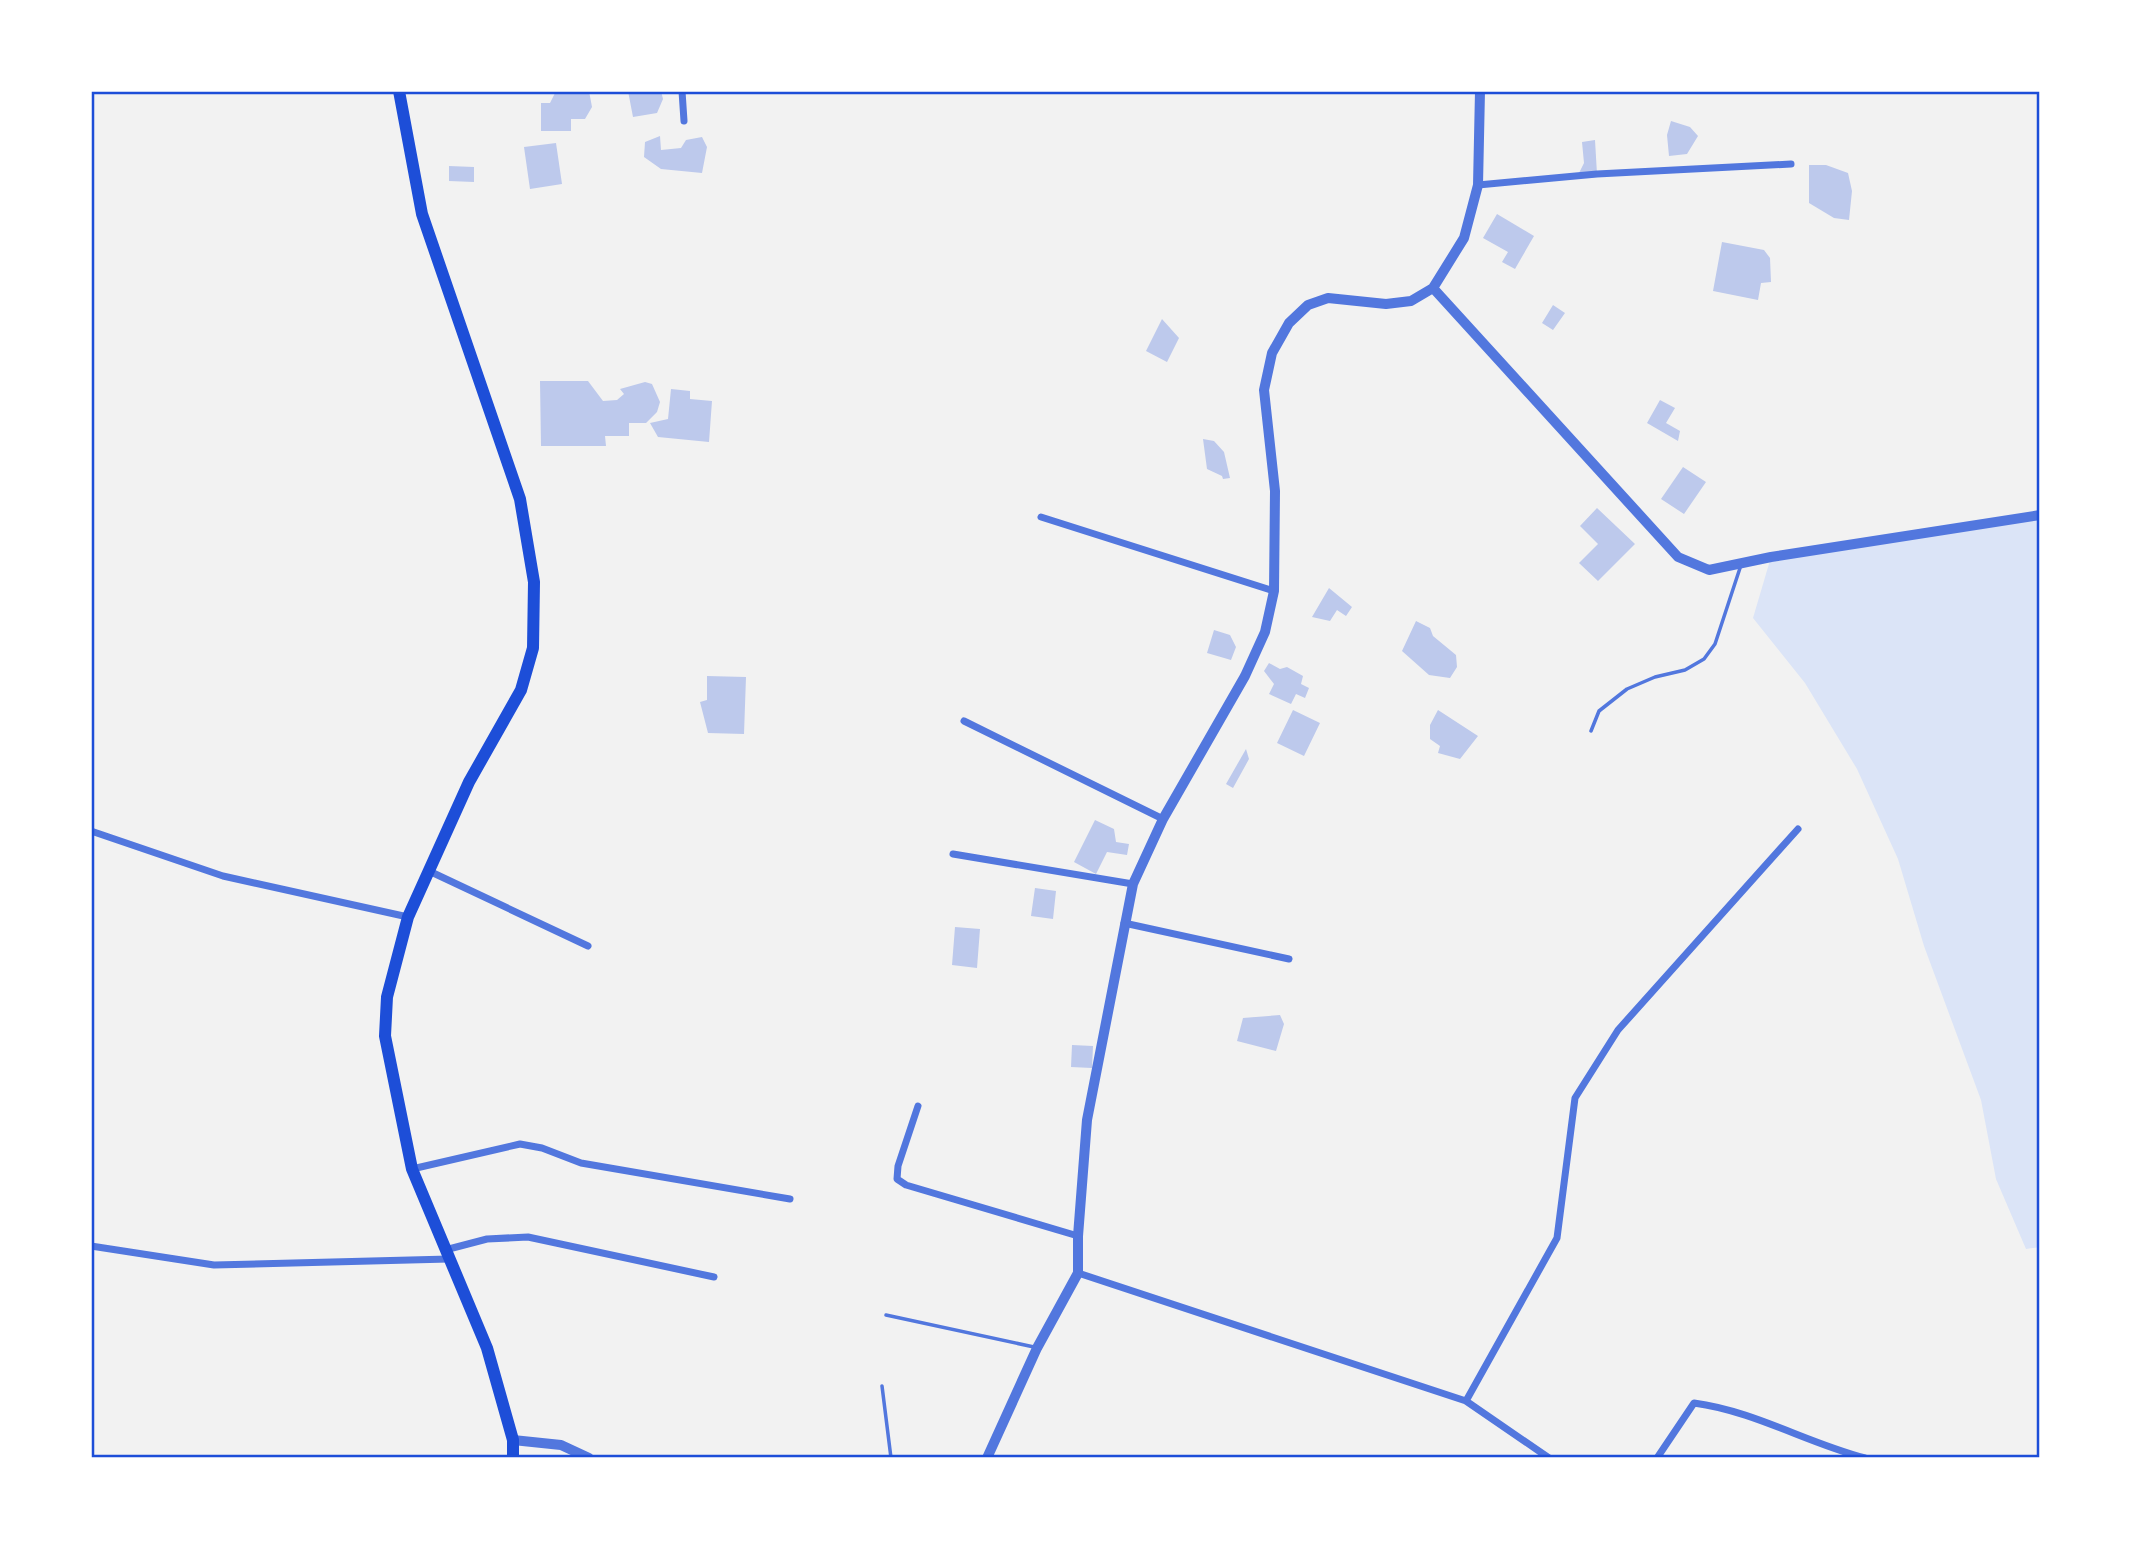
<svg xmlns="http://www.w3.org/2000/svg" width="2131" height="1549" font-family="Mulish,sans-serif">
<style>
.green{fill:#dbe4f7}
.building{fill:#bdc9ec}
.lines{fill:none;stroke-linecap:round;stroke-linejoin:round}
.service{stroke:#5277de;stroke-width:3.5}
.minor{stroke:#5277de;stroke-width:7}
.tertiary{stroke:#5277de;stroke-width:10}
.primary{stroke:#1d4ed8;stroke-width:12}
.neatline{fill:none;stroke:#1d4ed8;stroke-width:2.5}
</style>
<rect width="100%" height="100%" fill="#f2f2f2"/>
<path class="green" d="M2040,515V1247L2026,1249L1996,1179L1981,1100L1924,946L1898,859L1857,769L1805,683L1753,618L1771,557Z"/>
<path class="building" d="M556,91H589L592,107L585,119H571V131H541V103H550Z
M628,91H661L663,99L657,113L633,117Z
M1671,121L1690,127L1698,136L1687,154L1669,156L1667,135Z
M660,136L661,150L681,148L686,140L702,137L707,147L702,173L661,169L644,157L645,142Z
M1595,140L1597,174L1578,175L1584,163L1582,142Z
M556,143L562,184L530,189L524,147Z
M1809,165H1826L1848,173L1852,191L1849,220L1834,218L1809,203Z
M449,166L474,167V182L449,181Z
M1497,214L1534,236L1515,269L1502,262L1508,252L1483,238Z
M1722,242L1764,250L1770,258L1771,282L1761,283L1758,300L1713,291Z
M1553,305L1565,313L1553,330L1542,323Z
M1162,319L1179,338L1167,362L1146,351Z
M540,381H588L603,401L617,400L624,394L620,389L645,382L652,384L660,402L657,412L646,423H629V436H605L606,446H541Z
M671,389L690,391V399L712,401L709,442L658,437L650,423L668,419Z
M1660,400L1675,408L1666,423L1680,431L1678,441L1647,423Z
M1203,439L1214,441L1224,452L1230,478L1223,479L1222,476L1207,469Z
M1683,467L1706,482L1684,514L1661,499Z
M1597,508L1635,544L1598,581L1579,563L1598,544L1580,526Z
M1329,588L1352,607L1346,616L1337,610L1330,621L1312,617Z
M1416,621L1430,628L1433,636L1456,655L1457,667L1450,678L1429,675L1402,651Z
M1214,630L1230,635L1236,647L1231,660L1207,653Z
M1269,663L1280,669L1287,667L1303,676L1301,684L1309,688L1305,698L1296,694L1291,704L1269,694L1274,684L1264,671Z
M707,676L746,677L744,734L708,733L700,702L707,700Z
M1293,710L1320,723L1304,756L1277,743Z
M1438,710L1478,736L1460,759L1438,753L1440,746L1430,739V725Z
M1246,749L1249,759L1233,788L1226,784Z
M1095,820L1114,829L1116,842L1129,844L1127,855L1107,852L1096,874L1074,862Z
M1035,888L1056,891L1053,919L1031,916Z
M955,927L980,929L977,968L952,965Z
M1280,1015L1284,1024L1276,1051L1237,1041L1243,1018Z
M1072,1045L1093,1046L1092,1068L1071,1067Z"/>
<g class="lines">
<path class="service" d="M1591,731L1599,711L1627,689L1655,677L1685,670L1704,659L1715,644L1741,565
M886,1315L1034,1347
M882,1386L891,1458"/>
<path class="minor" d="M682,91L684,121
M1478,185L1597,174L1791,164
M1041,517L1274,591
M964,721L1163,819
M91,831L223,876L408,917
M953,854L1133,884
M429,871L588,946
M1124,923L1289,959
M918,1106L898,1166L897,1179L906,1185L1078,1236
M412,1169L520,1144L542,1148L581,1163L790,1199
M91,1246L214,1265L449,1259
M445,1250L487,1239L528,1237L714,1277
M1078,1273L1466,1401L1549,1458
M1466,1401L1557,1238L1575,1098L1618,1030L1798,829
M1657,1458L1694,1403C1754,1411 1807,1443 1865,1458"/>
<path class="tertiary" d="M1433,288L1678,557L1709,570L1771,557L2040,515
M513,1440L561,1445L589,1458
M987,1458L1037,1348L1078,1273V1236L1087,1120L1133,884L1163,819L1245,676L1265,632L1274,591L1275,491L1264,390L1272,353L1289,323L1308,305L1328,298L1386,304L1411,301L1433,288L1464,238L1478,185L1480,91"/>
<path class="primary" d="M399,91L422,214L520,499L534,582L533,648L521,690L469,782L408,917L387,997L385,1036L412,1169L487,1348L513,1440V1458"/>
</g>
<rect width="2131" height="1549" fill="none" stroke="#ffffff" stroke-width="186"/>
<rect x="93" y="93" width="1945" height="1363" class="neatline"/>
</svg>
